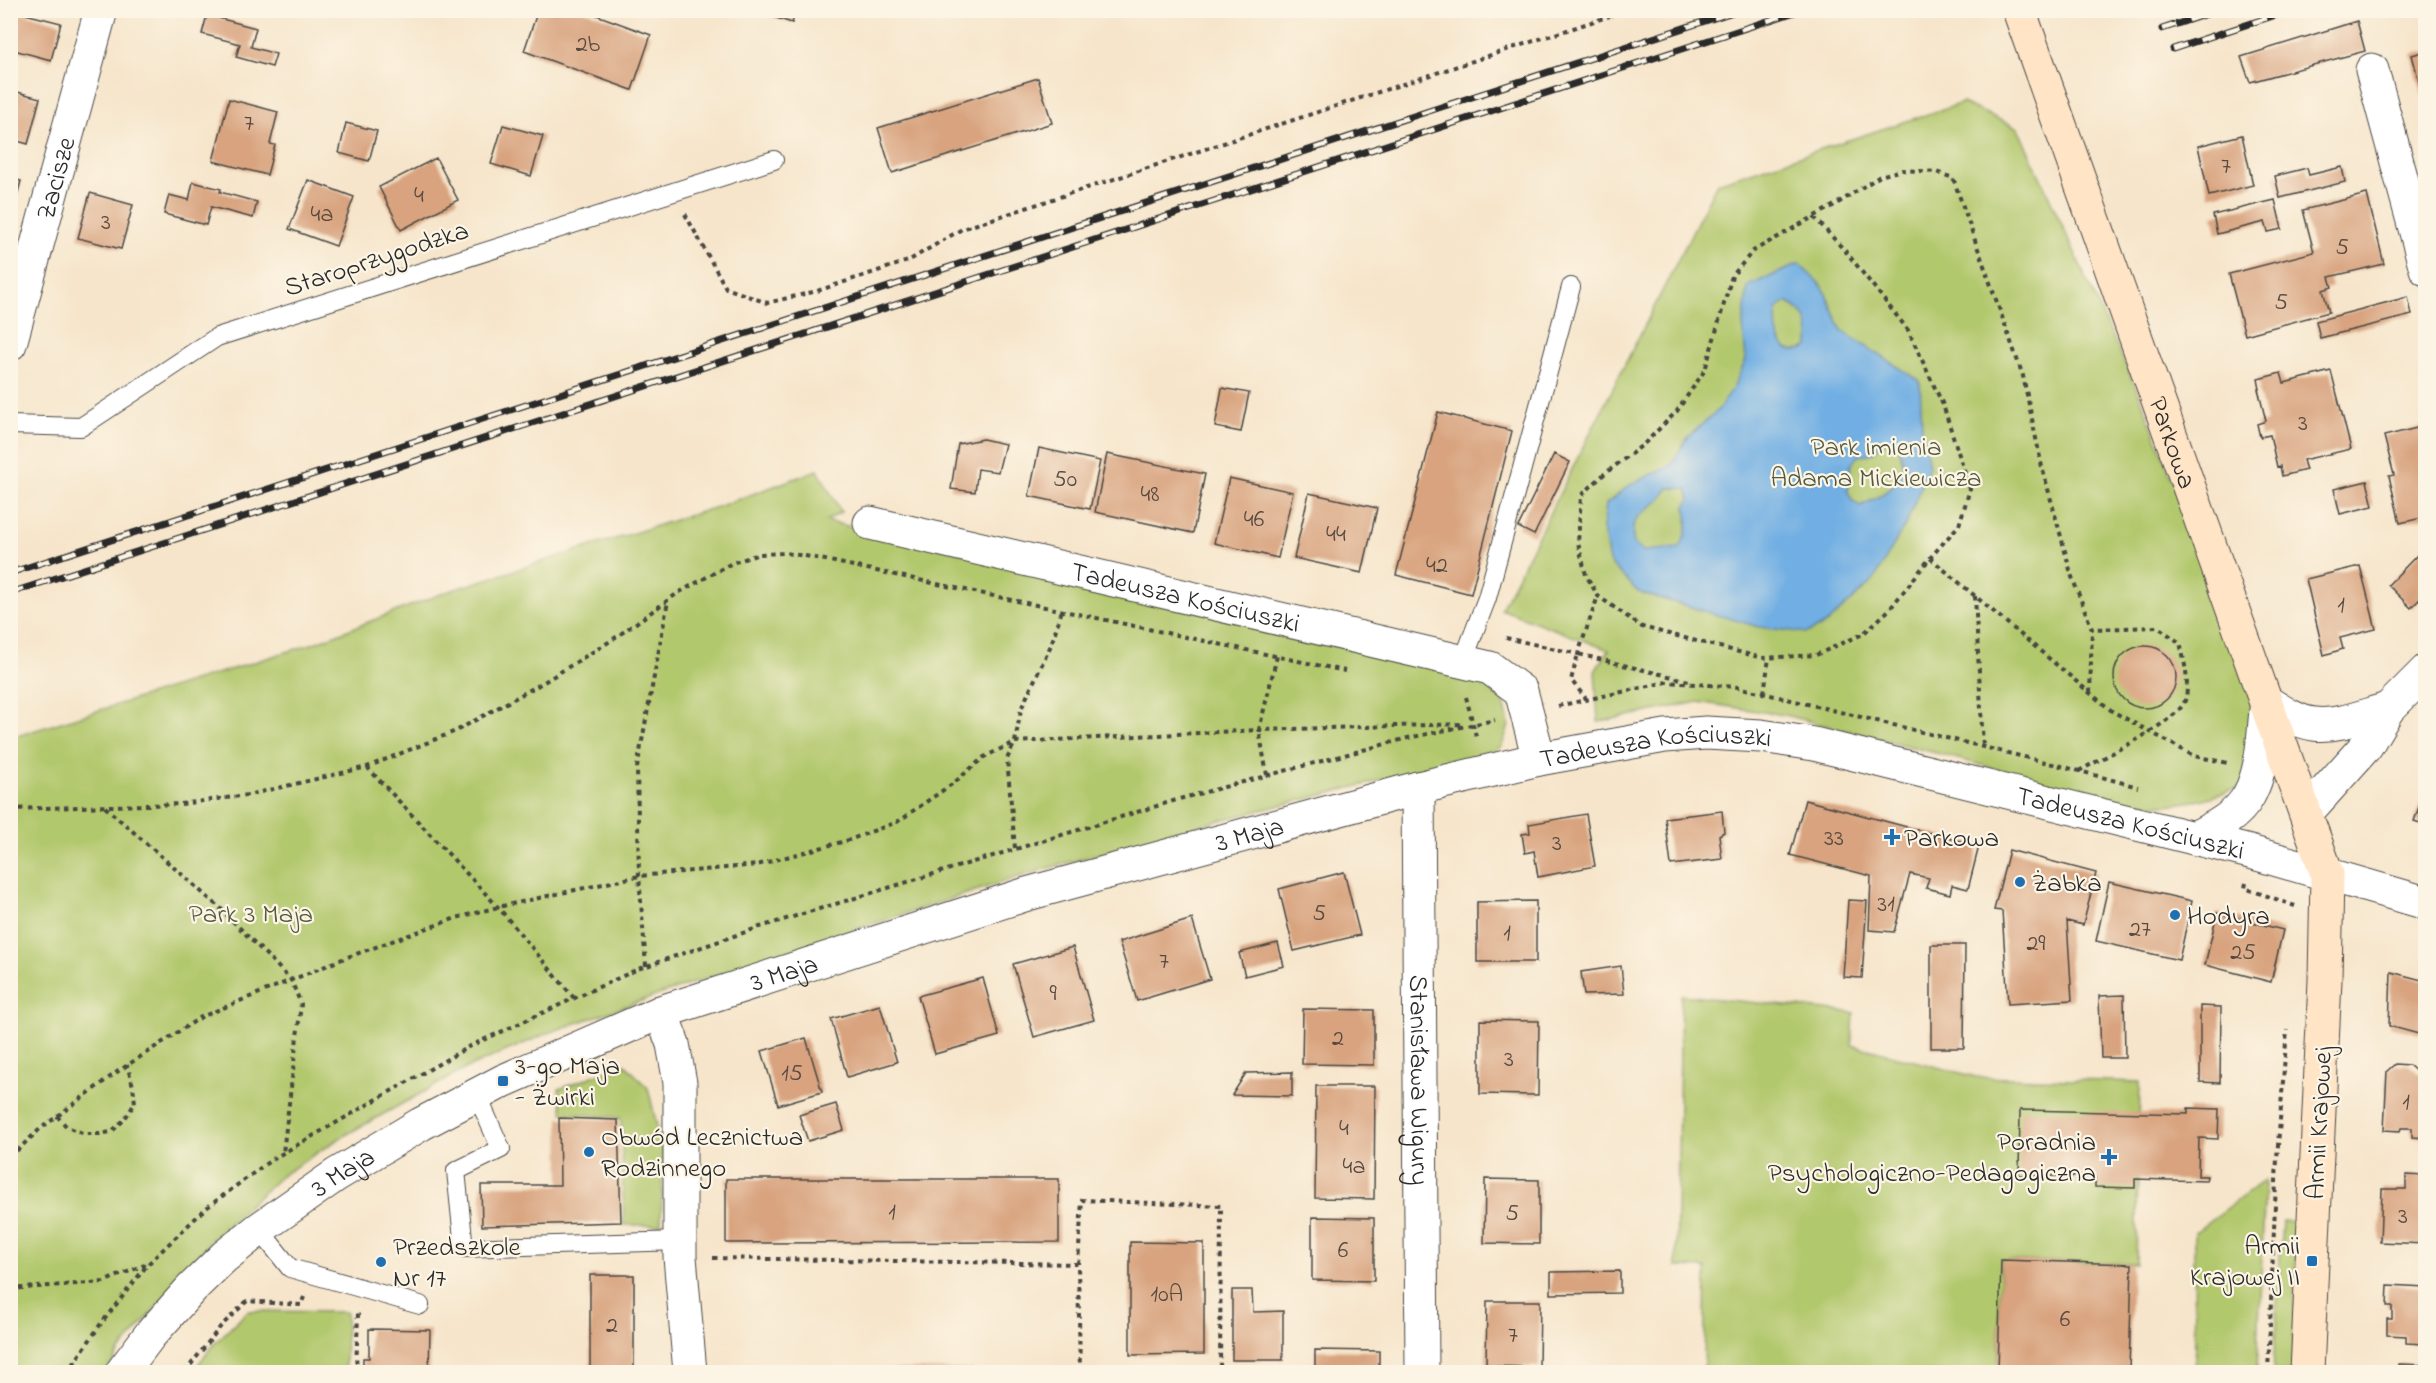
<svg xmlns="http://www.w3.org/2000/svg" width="2436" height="1383" font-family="'Indie Flower',sans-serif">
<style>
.green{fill:#b2c86d;stroke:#6e7a4c;stroke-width:1.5}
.water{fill:#70aee3;stroke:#4e6c87;stroke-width:1.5;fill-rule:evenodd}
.building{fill:#d8a37e}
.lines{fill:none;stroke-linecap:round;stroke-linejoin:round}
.lane-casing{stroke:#494743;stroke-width:20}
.street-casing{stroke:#494743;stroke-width:35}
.secondary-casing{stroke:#494743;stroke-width:35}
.path{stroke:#494743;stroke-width:4;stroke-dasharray:4.5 4.5;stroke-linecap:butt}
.lane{stroke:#fff;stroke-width:18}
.street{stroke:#fff;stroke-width:33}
.secondary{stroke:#ffe4c6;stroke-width:33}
.rail-casing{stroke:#2b2b2b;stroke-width:7}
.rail{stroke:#fcf5e5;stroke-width:4.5;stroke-dasharray:14;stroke-linecap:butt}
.poi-dot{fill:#1f6fb2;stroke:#fcf5e5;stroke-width:2}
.labels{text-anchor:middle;stroke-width:4.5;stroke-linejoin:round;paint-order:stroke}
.number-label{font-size:24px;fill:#564940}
.street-label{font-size:27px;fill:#2b2b2b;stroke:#fcf5e5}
.park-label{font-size:27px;fill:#545a3f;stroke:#fcf5e5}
.poi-label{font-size:27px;fill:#2b2b2b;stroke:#fcf5e5;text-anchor:start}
</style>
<rect width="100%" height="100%" fill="#fcf5e5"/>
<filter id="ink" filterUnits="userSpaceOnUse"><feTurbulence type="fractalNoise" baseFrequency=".0167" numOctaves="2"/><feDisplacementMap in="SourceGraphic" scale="12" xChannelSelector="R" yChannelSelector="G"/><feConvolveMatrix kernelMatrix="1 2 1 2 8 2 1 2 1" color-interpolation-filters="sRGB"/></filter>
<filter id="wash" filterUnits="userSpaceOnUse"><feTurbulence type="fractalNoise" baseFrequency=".008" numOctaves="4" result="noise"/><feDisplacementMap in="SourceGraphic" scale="24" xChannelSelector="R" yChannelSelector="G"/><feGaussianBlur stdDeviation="1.35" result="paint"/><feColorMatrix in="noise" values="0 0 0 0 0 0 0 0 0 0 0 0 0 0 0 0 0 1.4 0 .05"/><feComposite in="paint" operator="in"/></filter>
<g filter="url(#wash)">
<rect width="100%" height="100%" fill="#f6e5cb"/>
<path class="green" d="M1962,103L2018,128L2144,406L2271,736L2243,787L2201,800L2167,805L2117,801L1936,753L1784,715L1698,702L1598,722L1595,671L1609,650L1501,609L1717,183Z
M818,470L841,512L826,521L1460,669L1486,686L1504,702L1509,725L1502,746L1492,753L1205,824L1028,874L764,959L553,1031L467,1068L340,1138L281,1176L213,1238L119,1352L106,1372H11L10,738L309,645L449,591L723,505Z
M1681,995L1854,1013L1852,1045L1976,1077L2140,1082L2136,1264L2001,1260L1998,1372H1704L1706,1268L1676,1267Z
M625,1064L648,1088L663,1151L661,1225H624L621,1118L563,1113L559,1089Z
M2265,1180L2257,1372H2195L2194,1233Z
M2282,1221L2297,1222L2292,1372H2273Z
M248,1311L346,1312L345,1372H192L215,1343Z"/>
<path class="water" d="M1799,264L1823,287L1842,331L1920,381L1922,429L1929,466L1907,522L1873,581L1826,624L1807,633L1759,627L1638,592L1609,562L1603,528L1606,504L1633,483L1670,466L1688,437L1720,408L1733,388L1746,360L1743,324L1748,286ZM1786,302C1807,311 1810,325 1809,346C1780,363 1774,331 1777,309ZM1894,440C1898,448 1904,458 1902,467C1898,487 1877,499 1860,506L1852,500L1848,491L1851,464L1858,456L1873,453L1882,443ZM1669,488L1687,489L1690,499L1686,507C1689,523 1687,533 1680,548L1643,551L1634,544C1629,519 1638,516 1656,503C1661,499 1665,493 1669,488Z"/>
<g id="blocks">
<path class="building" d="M538,10H583L651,35L632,90L524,51Z
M751,10H796L792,23Z
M17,12L61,23L51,60L10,49V37Z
M207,15L256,28L251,47L276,54L272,67L236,57L240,44L202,34Z
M2357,21L2365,51L2250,82L2241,57Z
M2426,51V105H2425L2412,55Z
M1038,78L1052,123L892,173L878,128Z
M10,90L40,98L28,144L10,139Z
M229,99L278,112L270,144L275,145L267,175L213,161Z
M346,123L377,131L369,161L339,153Z
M503,125L543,136L531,176L491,164Z
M2242,135L2253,185L2209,196L2198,146Z
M436,158L458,200L401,230L379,187Z
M2342,167L2345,182L2280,198L2275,176L2307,168L2309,175Z
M10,178L21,181L11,218H10Z
M308,180L354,197L336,246L289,229Z
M193,182L221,189L220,192L257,202L253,218L211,207L206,225L164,214L169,195L189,200Z
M90,193L133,205L121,249L78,238Z
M2367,194L2384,264L2329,277L2332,287L2323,290L2329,312L2245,335L2229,274L2314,252L2303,210Z
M2275,200L2282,229L2268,232L2265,222L2217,234L2213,215Z
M2408,297L2412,315L2320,338L2316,321Z
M2331,371L2351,449L2303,460L2306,470L2282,476L2280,466L2277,467L2270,435L2260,437L2257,424L2266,421L2258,389H2260L2258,379L2281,373L2284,383Z
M1222,388L1249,393L1241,432L1215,427Z
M1438,412L1512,431L1471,594L1396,575Z
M2425,426L2426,517L2400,523L2389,476L2394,475L2384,436Z
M983,439L1005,444L998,472L978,469L975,492L951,489L958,444Z
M1039,448L1100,461L1090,509L1029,496Z
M1107,454L1205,474L1193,533L1095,512Z
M1554,454L1570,462L1534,535L1518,527Z
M1229,478L1293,492L1278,558L1214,543Z
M2367,481L2373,506L2340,514L2334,489Z
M1309,493L1377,508L1362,573L1294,558Z
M2423,549L2426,551V593L2411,608L2388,585Z
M2360,566L2376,629L2340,638L2343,649L2324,655L2306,579Z
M2114 677a31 31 0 1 1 62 0a31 31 0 1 1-62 0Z
M2426,787V825L2414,821Z
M1805,800L1979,846L1968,889L1952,885L1950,894L1926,888L1929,878L1910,874L1894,932L1869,930L1871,876L1790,855Z
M1722,811L1724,832L1719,835L1722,859L1671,865L1665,818Z
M1586,814L1595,866L1538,877L1534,851L1525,853L1522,834L1530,833L1529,824Z
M2009,850L2096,873L2083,925L2067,921L2072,1000L2008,1004L2002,911L1994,910Z
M1344,872L1360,935L1294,951L1279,889Z
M2109,882L2192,901L2179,960L2096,941Z
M1848,900L1867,901L1862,978L1843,977Z
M1536,901V962H1477V902Z
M2217,913L2283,930L2271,982L2205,965Z
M1192,919L1210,979L1137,1001L1119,942Z
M1278,943L1284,966L1245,976L1239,953Z
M1931,945H1965L1964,1048H1931Z
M1073,947L1094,1020L1034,1037L1013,964Z
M1621,966L1624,994L1584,995L1581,972Z
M2391,972L2426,981V1036L2389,1026Z
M983,978L999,1036L935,1054L918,996Z
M2124,995L2125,1058H2101L2099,996Z
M880,1005L897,1062L847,1077L831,1019Z
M2200,1006L2221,1007L2220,1083L2200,1082Z
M1303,1009L1374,1010V1065L1302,1064Z
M1480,1020L1539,1021L1538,1095L1480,1094Z
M806,1038L822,1092L778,1105L762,1051Z
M2395,1064L2409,1065L2418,1073L2426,1074V1138L2412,1137V1128H2401L2400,1131L2384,1130L2387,1071Z
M1292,1072V1096L1232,1095L1246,1073Z
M1316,1086H1375L1374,1199L1315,1198Z
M836,1104L844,1130L808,1141L799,1115Z
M2188,1108L2219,1109L2218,1139L2199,1138L2198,1176H2207L2206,1181L2135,1179V1188L2095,1187V1177L2019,1175L2020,1110L2188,1114Z
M559,1118L618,1120L621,1222L482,1226L481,1185H560Z
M2406,1175L2426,1176V1244L2380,1242L2382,1189H2406Z
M726,1179H1059V1242L726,1243Z
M1485,1179L1539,1180V1244L1484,1243Z
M1312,1217L1374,1218V1281L1312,1280Z
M1130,1242L1204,1243V1354L1130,1355Z
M2001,1260L2132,1264L2129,1372H1998Z
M1620,1271V1293L1551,1294V1272Z
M590,1275H634V1372H590Z
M2388,1285L2426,1287L2424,1344L2406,1343V1336L2387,1335V1319H2392V1306H2387Z
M1232,1290H1252L1253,1312L1283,1311V1360H1232Z
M1487,1301H1540L1539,1367L1486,1366Z
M369,1329L430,1330L429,1372H363V1358H369Z
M1315,1350L1379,1351V1372H1315Z
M2399,1364L2426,1365V1372H2399Z
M804,1369H973V1372H804Z"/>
</g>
</g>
<g filter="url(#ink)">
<use href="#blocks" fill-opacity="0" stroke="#494743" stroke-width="1.5"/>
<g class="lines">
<g class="lane-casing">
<path id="lane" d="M10,425L81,427L217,337L774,160
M1463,661L1487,598L1571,287
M477,1095L501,1149L456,1171L464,1248L679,1241
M259,1229L290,1268L420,1305"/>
</g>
<g class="street-casing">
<g id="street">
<path d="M2372,70L2426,269"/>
<path id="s1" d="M10,344L101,10"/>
<path id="s2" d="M870,523L1490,668L1521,691L1539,759"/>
<path id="s3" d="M1418,788L1422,1372"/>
<path d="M2306,813L2366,746L2388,709L2426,671"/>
<path d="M2194,838C2214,828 2238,816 2249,795C2264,768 2263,731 2267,702C2281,711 2297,722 2314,724C2338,727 2365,715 2388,709"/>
<path d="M661,1012L673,1044L680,1083V1257L690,1372"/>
<path id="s4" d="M122,1372L150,1335L192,1288L224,1257L259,1229L336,1175L421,1124L503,1081L661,1012L1027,894L1418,788L1539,759L1665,736L1706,733L1761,736L1814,744L2250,852L2426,903"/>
</g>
</g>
<g class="secondary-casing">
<g id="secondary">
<path id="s5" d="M2019,10L2327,874L2325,980L2307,1372"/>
</g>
</g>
<path class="path" d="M685,214L726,288L767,303L817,291L908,261L962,229L1628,10
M1814,217L1847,253L1908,330L1943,405L1970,489L1959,525L1930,558
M1975,596L1983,747
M1506,638L1578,654L1598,596
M1764,693L1769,658
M2090,693L2092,629L2072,577L2042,467L2023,376L1953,178L1936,172L1902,170L1880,176L1838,203L1753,251L1732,276L1705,370L1677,411L1644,444L1603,475L1581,496L1578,543L1586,575L1598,596L1642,627L1762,658L1816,655L1863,634L1889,610L1930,558L2090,693L2112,711L2194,756L2228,763
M1466,697L1477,740
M1587,700L1571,680L1578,654L1693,682
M1558,706L1667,682L1738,687L2065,767L2138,787
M367,767L498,907L574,998
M2079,771C2102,758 2173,724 2184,703C2191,688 2184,659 2180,643L2158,627L2092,629
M1267,775L1259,730L1277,656
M105,807L221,909L291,980L301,1004L283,1153
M10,809L181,804L248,795L367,767L456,731L544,682L612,640L678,593L732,563L759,554L786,553L811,557L1345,671
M1015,848L1007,759L1015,742L1021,709L1051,645L1062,610
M2246,883L2245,888L2295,906
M646,966L639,876L637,768L668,601
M57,1116L67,1127L85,1134H100L111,1132L124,1120L135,1103L133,1086L127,1065
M10,1157L40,1129L117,1072L201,1017L345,958L456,918L498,907L639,876L757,865L849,840L897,822L955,782L984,757L1015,742L1259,730L1464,724
M713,1258L1078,1264L1080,1372
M1078,1264L1082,1200L1221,1206L1220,1372
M10,1289L103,1282L147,1264
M68,1372L100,1325L148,1264L205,1209L271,1160L470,1046L638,969L760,927L1183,798L1408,738L1495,720
M185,1372L221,1326L247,1301L301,1305L304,1297
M356,1372L358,1313
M2268,1372L2277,1158L2287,1030"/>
<use href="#lane" class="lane"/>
<use href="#street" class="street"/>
<use href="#secondary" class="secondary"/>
<g class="rail-casing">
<path id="rail" d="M2162,29L2219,10
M2173,49L2291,10
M10,573L1739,10
M10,593L1801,10"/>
</g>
<use href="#rail" class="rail"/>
</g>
</g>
<g class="poi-dot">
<path d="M1889 828h6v6h6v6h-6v6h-6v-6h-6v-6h6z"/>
<circle cx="2020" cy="882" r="6"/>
<circle cx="2175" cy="915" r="6"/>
<rect x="497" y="1075" width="12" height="12" rx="3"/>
<circle cx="589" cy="1152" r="6"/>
<path d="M2106 1148h6v6h6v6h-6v6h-6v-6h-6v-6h6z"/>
<rect x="2306" y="1255" width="12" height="12" rx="3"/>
<circle cx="381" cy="1262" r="6"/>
</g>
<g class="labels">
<g class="number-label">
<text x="588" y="51">2b</text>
<text x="249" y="130">7</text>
<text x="2226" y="173">7</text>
<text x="419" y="202">4</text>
<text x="322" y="221">4a</text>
<text x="106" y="229">3</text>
<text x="2342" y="254">5</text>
<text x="2281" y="309">5</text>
<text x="2303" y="430">3</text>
<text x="1065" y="486">50</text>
<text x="1150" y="501">48</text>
<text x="1254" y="526">46</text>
<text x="1336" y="541">44</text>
<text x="1437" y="572">42</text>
<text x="2341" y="612">1</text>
<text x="1834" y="845">33</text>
<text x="1557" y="850">3</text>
<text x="1886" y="911">31</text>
<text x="1319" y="920">5</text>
<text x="2140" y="936">27</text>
<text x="1507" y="940">1</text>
<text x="2036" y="950">29</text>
<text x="2243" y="959">25</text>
<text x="1164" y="968">7</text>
<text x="1053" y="1000">9</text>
<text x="1338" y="1045">2</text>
<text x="1509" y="1066">3</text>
<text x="792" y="1080">15</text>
<text x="2406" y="1109">1</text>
<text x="1344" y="1135">4</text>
<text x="1354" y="1173">4a</text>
<text x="892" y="1219">1</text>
<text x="1512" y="1220">5</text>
<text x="2403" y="1223">3</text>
<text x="1343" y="1257">6</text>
<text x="1167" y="1301">10A</text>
<text x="2065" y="1326">6</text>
<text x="612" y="1332">2</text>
<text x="1513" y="1342">7</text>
</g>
<g class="street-label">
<text dy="9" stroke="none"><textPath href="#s1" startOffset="172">Zacisze</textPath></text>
<text transform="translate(376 258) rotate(-18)" y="9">Staroprzygodzka</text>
<text dy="9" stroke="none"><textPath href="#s5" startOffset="459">Parkowa</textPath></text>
<text dy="9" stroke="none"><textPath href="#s2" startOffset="324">Tadeusza Kościuszki</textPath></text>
<text dy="9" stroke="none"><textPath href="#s4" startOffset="1689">Tadeusza Kościuszki</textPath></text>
<text dy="9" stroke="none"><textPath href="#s4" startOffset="2175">Tadeusza Kościuszki</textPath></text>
<text dy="9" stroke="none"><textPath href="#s4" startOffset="1272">3 Maja</textPath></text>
<text dy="9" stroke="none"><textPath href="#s4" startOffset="786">3 Maja</textPath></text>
<text dy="9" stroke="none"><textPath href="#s3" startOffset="292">Stanisława Wigury</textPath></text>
<text transform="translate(2318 1123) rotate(-87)" y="9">Armii Krajowej</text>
<text dy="9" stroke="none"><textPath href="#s4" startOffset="300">3 Maja</textPath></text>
</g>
<g class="park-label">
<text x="1876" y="455">Park imienia<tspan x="1876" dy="31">Adama Mickiewicza</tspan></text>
<text x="251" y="922">Park 3 Maja</text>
</g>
<g class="poi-label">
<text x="1904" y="846">Parkowa</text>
<text x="2032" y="891">Żabka</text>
<text x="2187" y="924">Hodyra</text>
<text x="515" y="1074">3-go Maja<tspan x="515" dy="31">- Żwirki</tspan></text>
<text x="601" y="1145">Obwód Lecznictwa<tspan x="601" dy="31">Rodzinnego</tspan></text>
<text x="2096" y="1150" text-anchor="end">Poradnia<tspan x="2096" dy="31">Psychologiczno-Pedagogiczna</tspan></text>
<text x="2300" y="1254" text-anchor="end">Armii<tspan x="2300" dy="31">Krajowej II</tspan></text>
<text x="393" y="1255">Przedszkole<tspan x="393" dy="31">Nr 17</tspan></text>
</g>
</g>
<rect width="2436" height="1383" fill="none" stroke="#fcf5e5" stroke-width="36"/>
</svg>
